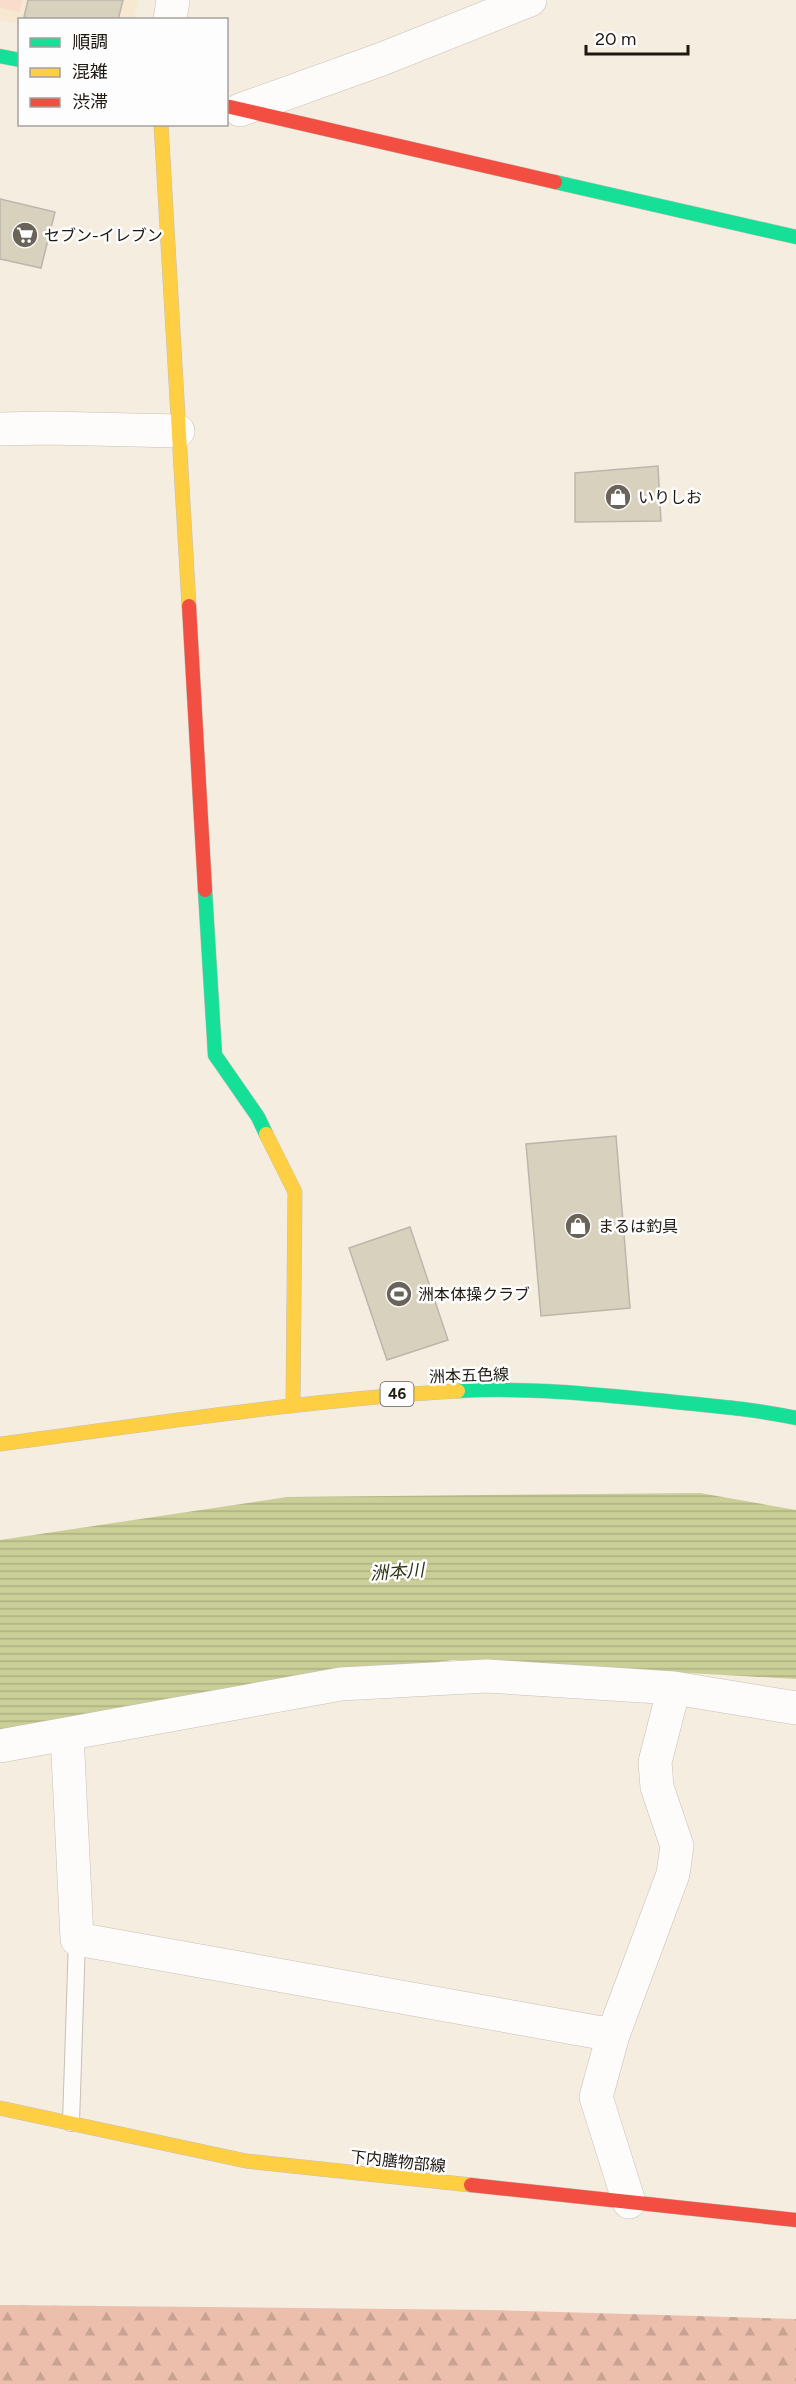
<svg xmlns="http://www.w3.org/2000/svg" width="796" height="2384" font-family="Figtree,'Noto Sans JP',sans-serif">
<style>
.built{fill:#f7e8d2}
.forest{fill:url(#forest-firs)}
.pitch{fill:#fadccd}
.water{fill:url(#water-rules)}
.building{fill:#d8d1bd;stroke:#bbb6ac;stroke-width:1.5}
.lines{fill:none;stroke-linecap:round;stroke-linejoin:round}
.lane-casing{stroke:#c6bfb5;stroke-width:18}
.street-casing{stroke:#c6bfb5;stroke-width:34}
.fast-casing{stroke:#c6bfb5;stroke-width:15}
.slow-casing{stroke:#c6bfb5;stroke-width:15}
.jam-casing{stroke:#c6bfb5;stroke-width:15}
.lane{stroke:#fefcfa;stroke-width:16}
.street{stroke:#fefcfa;stroke-width:33}
.fast{stroke:#16e098;stroke-width:14}
.slow{stroke:#ffcf43;stroke-width:14}
.jam{stroke:#f24e42;stroke-width:14}
.labels{text-anchor:middle;stroke-width:5;stroke-linejoin:round;paint-order:stroke}
.shield{fill:#fdfdfd;stroke:#615d58;stroke-width:1.5}
.shield-label{font-size:15px;font-weight:bold;fill:#1e1811}
.poi-label{font-size:16px;fill:#1e1811;stroke:#fdfdfd;text-anchor:start}
.street-label{font-size:16px;fill:#1e1811;stroke:#fdfdfd}
.water-label{font-size:18px;font-style:italic;fill:#303414;stroke:#fdfdfd}
</style>
<defs>
<pattern id="forest-firs" width="22" height="20" patternUnits="userSpaceOnUse" patternTransform="scale(1.5)"><rect width="22" height="20" fill="#ebbfab"/><path d="M5 1l3.5 6h-7zM16 11l3.5 6h-7z" fill="#c9a392"/></pattern>
<pattern id="water-rules" width="6" height="5" patternUnits="userSpaceOnUse" patternTransform="scale(1.5)"><rect width="6" height="5" fill="#cace97"/><path d="M0 2.5h6" fill="none" stroke="#adb081"/></pattern>
</defs>
<rect width="100%" height="100%" fill="#f5ede0"/>
<path class="built" d="M0,0H138L134,19L20,20L19,24L0,20Z"/>
<path class="forest" d="M0,2305L491,2310L796,2319V2384H0Z"/>
<path class="pitch" d="M0,0H23L20,12L0,8Z"/>
<path class="water" d="M700,1493L796,1510V1679L453,1660L273,1683L0,1733V1540L287,1497Z"/>
<path class="building" d="M28,0H123L118,20H36L24,17Z
M0,199L55,212L41,268L0,259Z
M658,466L661,521L575,522V473Z
M616,1136L630,1308L541,1316L526,1144Z
M410,1227L448,1340L387,1360L349,1248Z"/>
<g class="lines">
<g class="lane-casing">
<path id="lane" d="M71,2123L77,1939"/>
</g>
<g class="street-casing">
<path id="street" d="M170,20L173,0
M240,110L382,59L530,0
M0,429L48,428L178,431
M67,1734L77,1939L613,2035
M0,1746L341,1684L487,1676L674,1688L796,1708
M629,2202L596,2097L613,2035L673,1874L677,1846L657,1787L655,1762L674,1688"/>
</g>
<g class="fast-casing">
<path id="fast" d="M0,56L20,60
M555,182L796,237
M205,890L215,1055L258,1117L266,1134
M458,1391C524,1387 590,1394 655,1400C702,1405 750,1408 796,1418"/>
</g>
<g class="slow-casing">
<path id="slow" d="M161,124L189,606
M266,1134L295,1192L293,1405
M0,1444C152,1424 305,1400 458,1391
M0,2108L246,2161L471,2185"/>
</g>
<g class="jam-casing">
<path id="jam" d="M226,106L555,182
M189,606L205,890
M471,2185L796,2220"/>
</g>
<use href="#lane" class="lane"/>
<use href="#street" class="street"/>
<use href="#fast" class="fast"/>
<use href="#slow" class="slow"/>
<use href="#jam" class="jam"/>
</g>
<defs>
<g id="supermarket-disc" transform="scale(1.35)"><circle r="9.5" fill="#696359" stroke="#fdfdfd"/><path d="M-6-5.5h2.5l.6 2H6L4.5 2H-2.5L-4.4-4H-6ZM-1.5 3.2a1.3 1.3 0 1 0 .1 0ZM3 3.2a1.3 1.3 0 1 0 .1 0Z" fill="#fff"/></g>
<g id="shop-disc" transform="scale(1.35)"><circle r="9.5" fill="#696359" stroke="#fdfdfd"/><path d="M-5-2.5h2.3a2.7 3.5 0 0 1 5.4 0H5L5.5 6h-11ZM-1.5-2.5h3a1.5 2.3 0 0 0-3 0Z" fill="#fff"/></g>
<g id="stadium-disc" transform="scale(1.35)"><circle r="9.5" fill="#696359" stroke="#fdfdfd"/><path d="M0-5a6.5 5 0 1 0 0 10a6.5 5 0 1 0 0-10ZM-3.5-1.8h7v3.6h-7Z" fill="#fff"/></g>
</defs>
<g fill-rule="evenodd">
<use href="#supermarket-disc" x="25" y="235"/>
<use href="#shop-disc" x="618" y="497"/>
<use href="#shop-disc" x="578" y="1226"/>
<use href="#stadium-disc" x="399" y="1294"/>
</g>
<g class="labels">
<rect class="shield" x="380.5" y="1382" width="33" height="24" rx="4.5"/>
<g class="shield-label">
<text x="397" y="1399">46</text>
</g>
<g class="poi-label">
<text x="44" y="241">セブン-イレブン</text>
<text x="638" y="503">いりしお</text>
<text x="598" y="1232">まるは釣具</text>
<text x="418" y="1300">洲本体操クラブ</text>
</g>
<g class="street-label">
<text transform="translate(469 1375) rotate(-2)" y="6">洲本五色線</text>
<text transform="translate(398 2161) rotate(6)" y="6">下内膳物部線</text>
</g>
<g class="water-label">
<text transform="translate(397 1572) rotate(-4)" y="6">洲本川</text>
</g>
</g>
<rect x="18" y="18" width="210" height="108" fill="#fdfdfd" stroke="#a4a19f" stroke-width="1.5"/>
<rect x="30" y="38" width="30" height="9" fill="#16e098" stroke="#a4a19f" stroke-width="1.5"/>
<text x="72" y="48" font-size="18" fill="#1e1811">順調</text>
<rect x="30" y="68" width="30" height="9" fill="#ffcf43" stroke="#a4a19f" stroke-width="1.5"/>
<text x="72" y="78" font-size="18" fill="#1e1811">混雑</text>
<rect x="30" y="98" width="30" height="9" fill="#f24e42" stroke="#a4a19f" stroke-width="1.5"/>
<text x="72" y="108" font-size="18" fill="#1e1811">渋滞</text>
<path d="M586 45v9h102v-9" fill="none" stroke="#1e1811" stroke-width="3"/>
<text x="595" y="45" font-size="18" fill="#1e1811" stroke="#fdfdfd" stroke-width="4.5" paint-order="stroke">20 m</text>
</svg>
